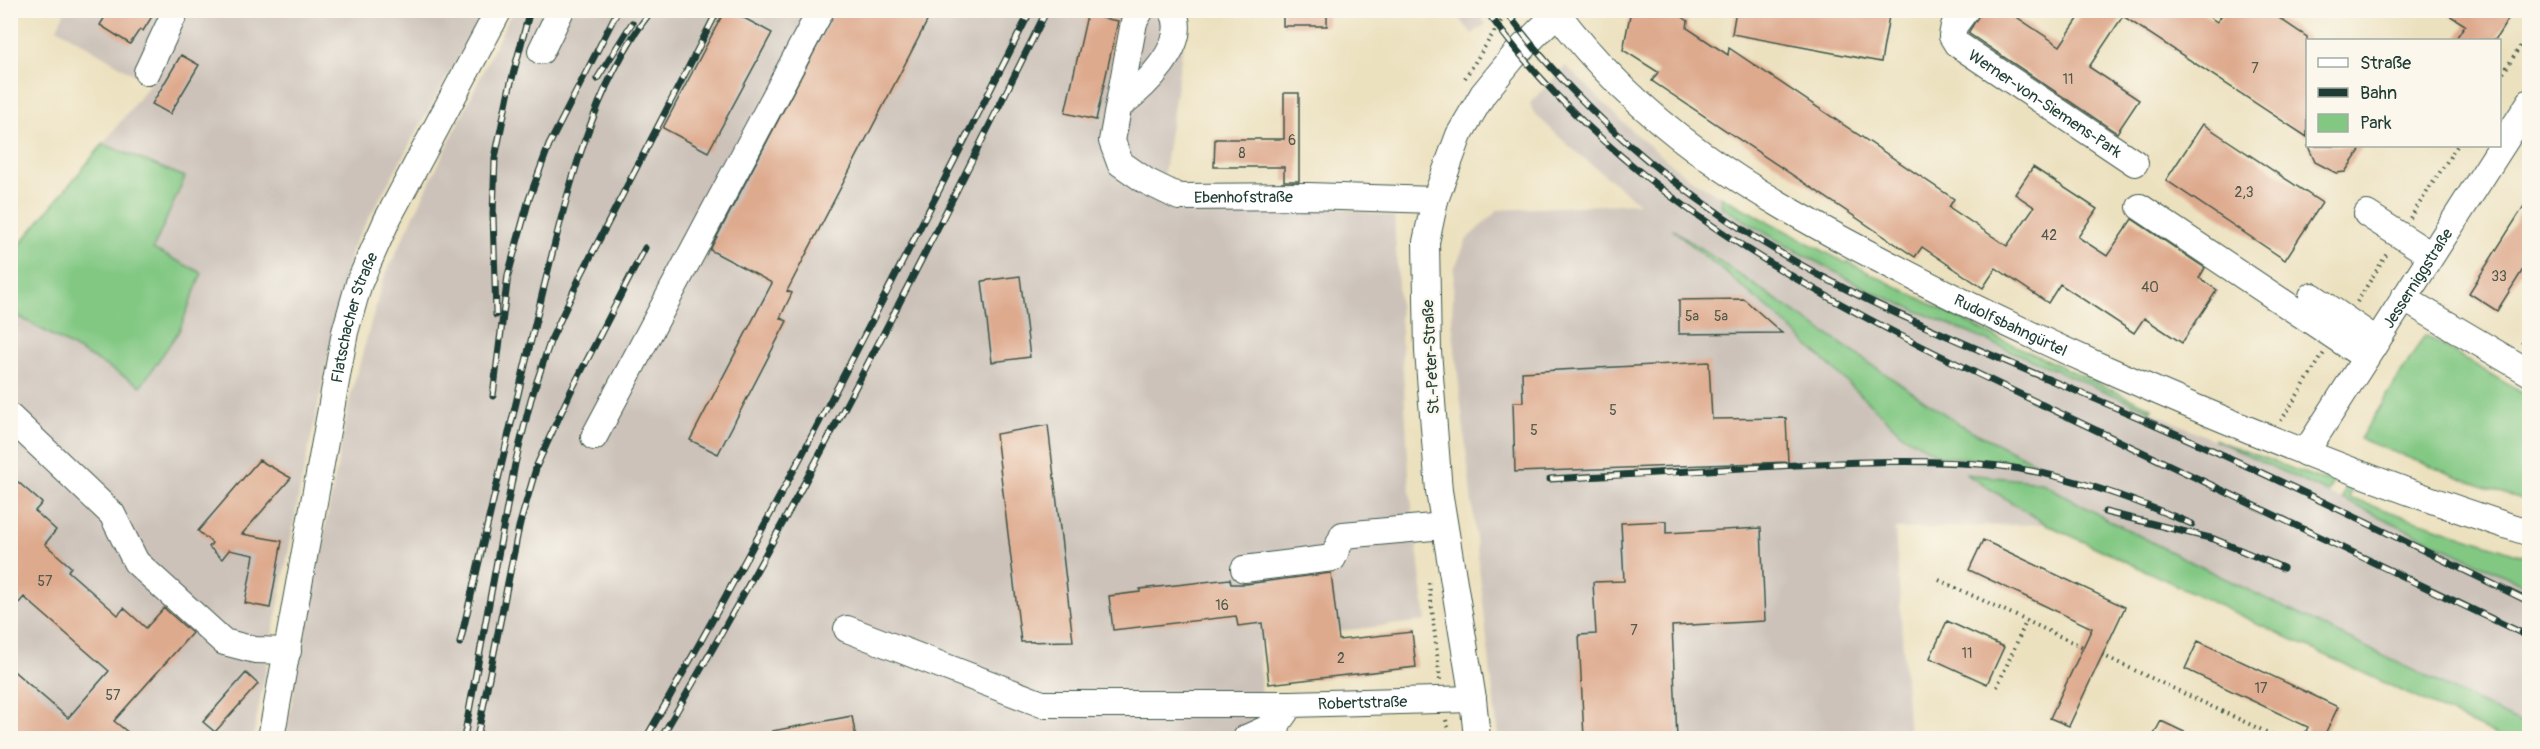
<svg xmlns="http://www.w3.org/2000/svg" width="2540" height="749" font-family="Pangolin,sans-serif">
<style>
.industrial{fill:#ccc2b9;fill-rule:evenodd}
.green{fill:#82c883;stroke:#50825c;stroke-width:1.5}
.building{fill:#deaa8e}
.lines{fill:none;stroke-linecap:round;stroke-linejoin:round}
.minor-casing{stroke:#3e5649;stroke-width:28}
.path{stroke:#3e5649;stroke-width:4;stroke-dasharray:1.5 4.5;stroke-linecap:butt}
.minor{stroke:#fff;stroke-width:26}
.rail-casing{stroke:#1f3d34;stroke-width:7}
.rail{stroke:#fbf7ec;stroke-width:4.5;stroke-dasharray:14;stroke-linecap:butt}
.labels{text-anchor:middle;stroke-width:4.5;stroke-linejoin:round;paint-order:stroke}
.number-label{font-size:14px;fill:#4f584a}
.street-label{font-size:16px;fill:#1f3d34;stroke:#fbf7ec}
</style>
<rect width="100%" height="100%" fill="#fbf7ec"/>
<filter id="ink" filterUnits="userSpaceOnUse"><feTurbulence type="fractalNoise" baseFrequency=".0167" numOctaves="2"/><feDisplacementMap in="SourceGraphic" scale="12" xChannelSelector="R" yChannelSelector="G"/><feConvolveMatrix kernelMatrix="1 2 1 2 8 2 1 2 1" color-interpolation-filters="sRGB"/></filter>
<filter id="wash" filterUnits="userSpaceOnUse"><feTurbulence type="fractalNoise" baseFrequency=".008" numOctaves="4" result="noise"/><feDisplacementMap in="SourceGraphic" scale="24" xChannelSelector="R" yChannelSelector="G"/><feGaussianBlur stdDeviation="1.35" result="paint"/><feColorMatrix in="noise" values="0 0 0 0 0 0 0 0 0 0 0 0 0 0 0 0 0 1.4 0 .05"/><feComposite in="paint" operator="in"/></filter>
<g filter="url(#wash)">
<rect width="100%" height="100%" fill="#ece1bf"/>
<path class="industrial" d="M65,11H484L352,248L302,480L253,738H11L10,312L141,386L202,273L153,249L185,177L103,144L150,84L57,28Z
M512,11H1188L1159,206L1341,207L1394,217L1410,490L1426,621L1260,640L1261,738H285L350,398L383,280Z
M1454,11H1490L1481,18L1486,24L1472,34Z
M1566,66L1633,132L1687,177L1720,196L1722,207L1787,246L1873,292L2151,411L2529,587V727L2177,555L2099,515L2041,482L1967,475L2046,524L1895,529L1909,738H1498L1452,322L1454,269L1467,239L1498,210L1639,203L1569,146L1533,112L1530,103ZM1679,234L1964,427L2036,463L1940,456L1903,435L1774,313Z"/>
<path class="green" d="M103,144L185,177L153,249L202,273L179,331L141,386L11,312V255Z
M1720,196L1846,263L1848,262L1996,337L2152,408L2151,411L1873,292L1787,246L1722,207Z
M1672,229L1964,427L2038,464L1940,456L1903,435L1774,313Z
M2425,335L2529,397V501L2489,489L2360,439Z
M2213,439L2325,481L2330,474L2334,476L2328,493Z
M1966,474L2041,482L2099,515L2177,555L2529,727V738H2502L2046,524Z
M2348,482L2353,484L2349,498L2529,558V587L2342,499Z"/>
<g id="blocks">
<path class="building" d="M109,10H156L143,31L140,29L130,44L100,25Z
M725,10H729L772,33L708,152L663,128Z
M836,10H933L787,291L792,293L780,318L787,321L718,454L690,440L772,283L710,250Z
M1283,10H1327V26H1283Z
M1631,10H1673L1688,21L1687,28L1728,55L1729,48L1954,199L1949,207L2007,246L2034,207L2015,194L2033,167L2097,209L2078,237L2107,256L2132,219L2205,268L2199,278L2217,290L2182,343L2144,318L2134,333L2060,284L2048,303L1996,268L1983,288L1922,247L1915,257L1652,81L1658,72L1623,50Z
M1736,10H1890L1881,62L1732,34Z
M1982,10H2006L2060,46L2084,10H2199L2217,22L2225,10H2267L2307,37V137L2123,16L2089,67L2139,100L2117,133L1968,33Z
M2441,10H2514L2495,40H2455L2465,25Z
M1087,15L1118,21L1096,120L1065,113Z
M181,55L199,65L170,114L152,104Z
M1284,93H1299V181H1284V167H1214L1215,139H1284Z
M2203,124L2322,203L2285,260L2166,180Z
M2308,146H2363L2345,172L2336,173L2315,162Z
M2529,198V260L2497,311L2469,293Z
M1020,276L1030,357L992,362L982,281Z
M1744,299L1782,333L1679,334V300Z
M1709,362L1712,419L1786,418L1788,462L1515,472L1513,402H1523L1522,372Z
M1048,425L1073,641L1021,642L996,434Z
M259,460L291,478L242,534L282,541L270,608L245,603L254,555L229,550L222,559L209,547L212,543L198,531Z
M10,475L42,503L35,511L56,530L45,544L71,567L68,571L118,615L124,608L146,628L164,608L192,633L114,721L135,738H10V668L68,718L109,671L24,597L10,613Z
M1666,521V533L1761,528L1765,621L1672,626L1677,738H1584L1579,635L1596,634L1593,582L1624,581L1621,523Z
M1983,540L2125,607L2069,726L2050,718L2092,628L1969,570Z
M1331,573L1339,640L1412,632L1416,667L1269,684L1262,623L1238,626L1236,616L1113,630L1109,596L1140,592V589L1230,579L1231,584H1246Z
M1947,621L2004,647L1987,684L1930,658Z
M2198,641L2338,707L2323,738H2303L2308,727L2185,669Z
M246,673L258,684L215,732L203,722Z
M852,716L856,738H773L772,731Z
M2161,721L2197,738H2152Z"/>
</g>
</g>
<g filter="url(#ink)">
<use href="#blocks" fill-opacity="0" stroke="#3e5649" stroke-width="1.5"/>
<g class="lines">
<g class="minor-casing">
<g id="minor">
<path id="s1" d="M1141,10L1134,22L1112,141L1120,163L1146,181L1179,197L1308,196L1435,200"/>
<path id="s2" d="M1555,10C1641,127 1751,192 1877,258C1949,296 2021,331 2095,364C2237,427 2381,486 2530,533"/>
<path id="s3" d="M1966,10L1954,26L1952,36L1957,44L2135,163"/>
<path d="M541,51L561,10"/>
<path d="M147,72L176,10"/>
<path d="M1119,106C1143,88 1192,43 1172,10"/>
<path d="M2140,207L2365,357"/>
<path d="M2367,214L2431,255"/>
<path d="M2312,296L2376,340"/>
<path d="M2403,298L2530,373"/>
<path d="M10,417L112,514L136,562L224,642L255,650L288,651"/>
<path d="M594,437L821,10"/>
<path id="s4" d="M2305,453L2530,102"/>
<path d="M1244,569L1333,558L1343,535L1444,526"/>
<path d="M847,629L1042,704H1291"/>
<path id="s5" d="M271,738L345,332L359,283L387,220L499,10"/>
<path d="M1246,738L1277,724"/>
<path id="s6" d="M1276,738L1277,724L1291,704L1473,699"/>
<path d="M1477,738L1473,699L1439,491L1428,351L1426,242L1435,200L1459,135L1483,94L1514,56L1557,13"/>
</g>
</g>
<path class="path" d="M1465,78L1508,10
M2500,78L2530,31
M2410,218L2457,146
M2357,302L2388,252
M2522,344L2530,332
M2281,421L2324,353
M1939,580L2083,647
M1429,583L1440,680
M2102,655L2279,738
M1997,687L2026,622
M1446,720L1451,738"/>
<use href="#minor" class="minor"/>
<g class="rail-casing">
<path id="rail" d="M1486,10C1636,220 1874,325 2100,432C2243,500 2386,569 2530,637
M1505,10C1598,137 1728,232 1868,300C1960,344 2055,381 2149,422C2278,478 2403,541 2530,602
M597,79L632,23
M496,315L493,214L495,158L509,90L530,10
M493,396L508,275L529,199L549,145L618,10
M1550,479C1626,475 1702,471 1777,466C1852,462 1926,458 2000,466C2066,474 2131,498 2192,524
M2105,512L2214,539L2283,568
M460,643C485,536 509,430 535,324C560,223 586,93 652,10
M464,738L515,464L531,399L550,342L581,275L718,10
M477,738L519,527L537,465L570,393L645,248
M646,738C783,500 906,255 1031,10
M661,738C800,502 925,256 1047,10"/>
</g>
<use href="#rail" class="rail"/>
</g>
</g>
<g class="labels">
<g class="number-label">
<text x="2255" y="73">7</text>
<text x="2068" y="84">11</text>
<text x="1292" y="145">6</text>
<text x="1242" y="158">8</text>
<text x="2244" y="197">2,3</text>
<text x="2049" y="240">42</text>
<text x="2499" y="281">33</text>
<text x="2150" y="292">40</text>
<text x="1692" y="321">5a</text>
<text x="1721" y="321">5a</text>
<text x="1613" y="415">5</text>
<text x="1534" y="435">5</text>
<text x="45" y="586">57</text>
<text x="1222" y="610">16</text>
<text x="1634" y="635">7</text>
<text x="1967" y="658">11</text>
<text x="1341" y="663">2</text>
<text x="2261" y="693">17</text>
<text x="113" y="700">57</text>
</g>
<g class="street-label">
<text dy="6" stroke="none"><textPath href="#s3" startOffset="146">Werner-von-Siemens-Park</textPath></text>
<text dy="6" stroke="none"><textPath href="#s1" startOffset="291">Ebenhofstraße</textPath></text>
<text dy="6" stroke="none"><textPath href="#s4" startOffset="208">Jesserniggstraße</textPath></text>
<text dy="6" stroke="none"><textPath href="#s5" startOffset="429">Flatschacher Straße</textPath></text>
<text dy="6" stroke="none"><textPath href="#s2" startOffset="560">Rudolfsbahngürtel</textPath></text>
<text transform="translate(1430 357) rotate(-93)" y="6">St.-Peter-Straße</text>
<text dy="6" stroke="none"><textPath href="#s6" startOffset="110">Robertstraße</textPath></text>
</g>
</g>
<rect width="2540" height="749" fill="none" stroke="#fbf7ec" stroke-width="36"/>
<rect x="2306" y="39" width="195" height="108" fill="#fbf7ec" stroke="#a3ada2" stroke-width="1.5"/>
<rect x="2318" y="58" width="30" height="9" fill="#ffffff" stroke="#a3ada2" stroke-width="1.5"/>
<text x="2360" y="69" font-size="18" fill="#1f3d34">Straße</text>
<rect x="2318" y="88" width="30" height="9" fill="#1f3d34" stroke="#a3ada2" stroke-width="1.5"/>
<text x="2360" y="99" font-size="18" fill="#1f3d34">Bahn</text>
<rect x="2318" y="114" width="30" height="18" fill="#82c883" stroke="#a3ada2" stroke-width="1.5"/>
<text x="2360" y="129" font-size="18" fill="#1f3d34">Park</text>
</svg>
